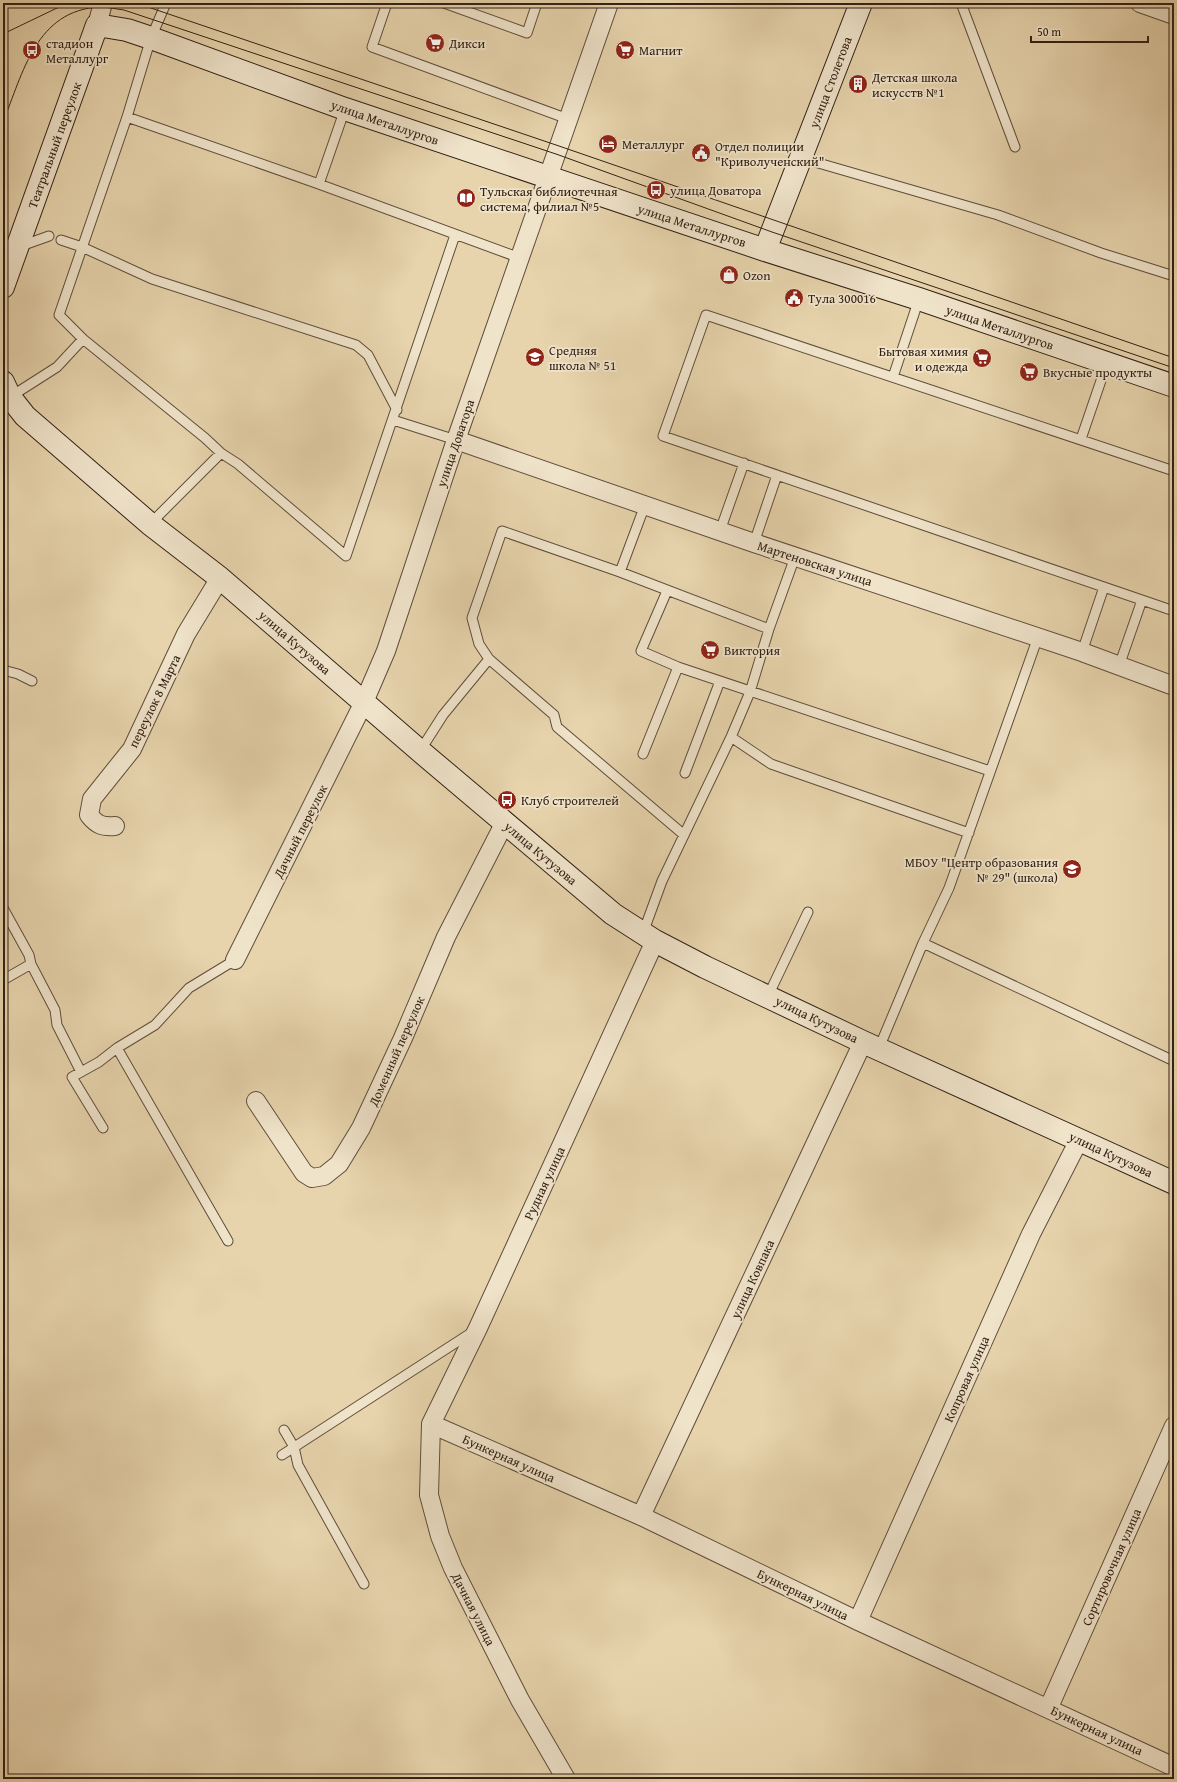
<svg xmlns="http://www.w3.org/2000/svg" width="1177" height="1782" font-family="'Gentium Book Plus',serif">
<style>
.lines{fill:none;stroke-linecap:round;stroke-linejoin:round}
.service-casing{stroke:#5f4d3a;stroke-width:11}
.minor-casing{stroke:#5f4d3a;stroke-width:20}
.secondary-casing{stroke:#322014;stroke-width:24}
.service{stroke:#efe3ca;stroke-width:9}
.minor{stroke:#efe3ca;stroke-width:18}
.secondary{stroke:#efe3ca;stroke-width:22}
.tram{stroke:#322014;stroke-width:1}
.labels{text-anchor:middle;stroke-width:3.5;stroke-linejoin:round;paint-order:stroke}
.poi-label{font-size:13px;fill:#322014;stroke:#efe3ca;text-anchor:start}
.street-label{font-size:13px;fill:#322014;stroke:#efe3ca}
</style>
<rect width="100%" height="100%" fill="#e7d4ad"/>
<filter id="stains"><feTurbulence type="fractalNoise" baseFrequency=".005" numOctaves="4"/><feColorMatrix values="0 0 0 0 .2 0 0 0 0 .09 0 0 0 0 .02 0 0 0 .5 -.17"/></filter>
<radialGradient id="worn" r=".72"><stop offset=".6" stop-color="#630" stop-opacity="0"/><stop offset="1" stop-color="#630" stop-opacity=".3"/></radialGradient>
<g class="lines">
<g class="service-casing">
<path id="service" d="M166,3L151,38L127,117L59,315L83,339L205,438L221,453L238,464L346,556L455,235
M387,3L372,47L568,119
M444,3L527,33L537,3
M961,3L1015,147
M127,117L316,183L520,258
M801,158L998,215L1101,253L1174,276
M319,184L345,109
M61,240L82,247L152,279L356,345L368,355L397,410
M21,246L49,236
M893,377L919,299
M10,397L57,367L83,339
M393,420L456,440
M1081,439L1107,363
M1174,471L706,315L663,436L1174,611
M150,524L221,453
M720,531L744,463
M754,543L777,475
M620,572L645,505
M667,591L641,651L678,667L990,771
M1082,652L1104,587
M1119,666L1142,600
M3,670L18,674L32,681
M731,737L771,764L969,833
M420,751L443,715L489,659
M643,754L678,667
M685,773L720,681
M683,834L557,727L554,715L489,659L479,644L472,618L502,531L620,572L769,629
M3,908L29,955L31,964L55,1010L57,1025L81,1072
M643,933L662,881L731,737L750,692L769,629L795,557
M923,943L1174,1061
M3,980L31,964
M768,996L808,912
M117,1048L228,1241
M879,1048L923,943L949,888L1038,637
M103,1128L72,1077L99,1062L117,1048L155,1025L189,988L235,960
M284,1430L294,1447L298,1465L364,1584
M282,1455L474,1331"/>
</g>
<g class="minor-casing">
<path id="minor" d="M1140,3L1174,15
M97,25L103,3
M456,440L754,543L1082,652L1174,686
M115,826C102,827 97,825 89,815L92,799L132,749L186,634L220,578
M235,960L364,702L386,651L456,440L609,3
M256,1101L304,1173L312,1178L324,1176L339,1164L361,1128L403,1038L446,937L505,822
M431,1424L641,1516L858,1621L1174,1767
M641,1516L863,1042
M858,1621L1031,1234L1079,1140
M1049,1707L1174,1426
M566,1779L520,1700L453,1568L440,1536L429,1495L431,1424L478,1328L655,941"/>
</g>
<g class="secondary-casing">
<path id="secondary" d="M765,250L861,3
M3,287L97,25L127,30L151,38L345,109L765,250L919,299L1174,386
M3,382L10,397L25,416L150,524L220,578L420,751L613,914L655,941L705,967L863,1042L1174,1183"/>
</g>
<use href="#service" class="service"/>
<use href="#minor" class="minor"/>
<use href="#secondary" class="secondary"/>
<path class="tram" d="M136,3L559,146L1174,358
M3,34L57,8L73,3
M3,122C23,73 36,10 100,7C108,7 116,9 124,10L556,154L772,232L1174,368"/>
</g>
<defs>
<g id="supermarket-disc" transform="scale(1)"><circle r="9.5" fill="#8f2418" stroke="#efe3ca"/><path d="M-6-5.5h2.5l.6 2H6L4.5 2H-2.5L-4.4-4H-6ZM-1.5 3.2a1.3 1.3 0 1 0 .1 0ZM3 3.2a1.3 1.3 0 1 0 .1 0Z" fill="#fff"/></g>
<g id="bus-disc" transform="scale(1)"><circle r="9.5" fill="#8f2418" stroke="#efe3ca"/><path d="M-5-6H5V4H4V6H2V4H-2V6H-4V4H-5ZM-3.5-4V0h7V-4ZM-3.5 1.2v1.5H-2V1.2ZM2 1.2v1.5H3.5V1.2Z" fill="#fff"/></g>
<g id="building-disc" transform="scale(1)"><circle r="9.5" fill="#8f2418" stroke="#efe3ca"/><path d="M-4-6H4V6H1V3H-1V6H-4ZM-2.5-4.3h1.7v1.8h-1.7ZM.8-4.3h1.7v1.8H.8ZM-2.5-1h1.7V.8h-1.7ZM.8-1h1.7V.8H.8Z" fill="#fff"/></g>
<g id="hotel-disc" transform="scale(1)"><circle r="9.5" fill="#8f2418" stroke="#efe3ca"/><path d="M-6-4.5h1.5V1H6V5H4.5V3h-9V5H-6ZM-4 0a1.8 1.8 0 1 1 3.6 0ZM.5 0V-2.5h3Q6-2.5 6 0Z" fill="#fff"/></g>
<g id="civic-disc" transform="scale(1)"><circle r="9.5" fill="#8f2418" stroke="#efe3ca"/><path d="M-.6-6.5H3V-4.5H.6V-3L4-1V1h2V6H-6V1h2V-1L-.6-3ZM-1.2 2.5V6h2.4V2.5Z" fill="#fff"/></g>
<g id="library-disc" transform="scale(1)"><circle r="9.5" fill="#8f2418" stroke="#efe3ca"/><path d="M-6-4Q-3-5.5-.7-3.5V5Q-3 3-6 4ZM6-4Q3-5.5 .7-3.5V5Q3 3 6 4Z" fill="#fff"/></g>
<g id="shop-disc" transform="scale(1)"><circle r="9.5" fill="#8f2418" stroke="#efe3ca"/><path d="M-5-2.5h2.3a2.7 3.5 0 0 1 5.4 0H5L5.5 6h-11ZM-1.5-2.5h3a1.5 2.3 0 0 0-3 0Z" fill="#fff"/></g>
<g id="school-disc" transform="scale(1)"><circle r="9.5" fill="#8f2418" stroke="#efe3ca"/><path d="M0-5L7-2L0 1L-7-2ZM-4 1L0 2.5L4 1V4Q0 6-4 4Z" fill="#fff"/></g>
</defs>
<g fill-rule="evenodd">
<use href="#supermarket-disc" x="435" y="43"/>
<use href="#bus-disc" x="32" y="50"/>
<use href="#supermarket-disc" x="625" y="50"/>
<use href="#building-disc" x="858" y="84"/>
<use href="#hotel-disc" x="608" y="144"/>
<use href="#civic-disc" x="701" y="153"/>
<use href="#bus-disc" x="656" y="190"/>
<use href="#library-disc" x="466" y="198"/>
<use href="#shop-disc" x="729" y="275"/>
<use href="#civic-disc" x="794" y="298"/>
<use href="#school-disc" x="535" y="357"/>
<use href="#supermarket-disc" x="982" y="358"/>
<use href="#supermarket-disc" x="1029" y="372"/>
<use href="#supermarket-disc" x="710" y="650"/>
<use href="#bus-disc" x="507" y="800"/>
<use href="#school-disc" x="1072" y="869"/>
</g>
<g class="labels">
<g class="poi-label">
<text x="46" y="48">cтадион<tspan x="46" dy="15">Металлург</tspan></text>
<text x="449" y="48">Дикси</text>
<text x="639" y="55">Магнит</text>
<text x="872" y="82">Детская школа<tspan x="872" dy="15">искусств №1</tspan></text>
<text x="622" y="149">Металлург</text>
<text x="715" y="151">Отдел полиции<tspan x="715" dy="15">"Криволученский"</tspan></text>
<text x="670" y="195">улица Доватора</text>
<text x="480" y="196">Тульская библиотечная<tspan x="480" dy="15">система, филиал №5</tspan></text>
<text x="743" y="280">Ozon</text>
<text x="808" y="303">Тула 300016</text>
<text x="549" y="355">Средняя<tspan x="549" dy="15">школа № 51</tspan></text>
<text x="968" y="356" text-anchor="end">Бытовая химия<tspan x="968" dy="15">и одежда</tspan></text>
<text x="1043" y="377">Вкусные продукты</text>
<text x="724" y="655">Виктория</text>
<text x="521" y="805">Клуб строителей</text>
<text x="1058" y="867" text-anchor="end">МБОУ "Центр образования<tspan x="1058" dy="15">№ 29" (школа)</tspan></text>
</g>
<g class="street-label">
<text transform="translate(830 82) rotate(-69)" y="5">улица Столетова</text>
<text transform="translate(385 122) rotate(19)" y="5">улица Металлургов</text>
<text transform="translate(54 145) rotate(-70)" y="5">Театральный переулок</text>
<text transform="translate(692 225) rotate(18)" y="5">улица Металлургов</text>
<text transform="translate(1000 327) rotate(19)" y="5">улица Металлургов</text>
<text transform="translate(455 443) rotate(-71)" y="5">улица Доватора</text>
<text transform="translate(815 563) rotate(18)" y="5">Мартеновская улица</text>
<text transform="translate(295 642) rotate(41)" y="5">улица Кутузова</text>
<text transform="translate(154 701) rotate(-64)" y="5">переулок 8 Марта</text>
<text transform="translate(300 831) rotate(-63)" y="5">Дачный переулок</text>
<text transform="translate(541 853) rotate(40)" y="5">улица Кутузова</text>
<text transform="translate(817 1019) rotate(26)" y="5">улица Кутузова</text>
<text transform="translate(396 1051) rotate(-66)" y="5">Доменный переулок</text>
<text transform="translate(1111 1154) rotate(25)" y="5">улица Кутузова</text>
<text transform="translate(544 1183) rotate(-65)" y="5">Рудная улица</text>
<text transform="translate(752 1279) rotate(-65)" y="5">улица Ковпака</text>
<text transform="translate(966 1379) rotate(-66)" y="5">Копровая улица</text>
<text transform="translate(509 1458) rotate(24)" y="5">Бункерная улица</text>
<text transform="translate(1111 1567) rotate(-66)" y="5">Сортировочная улица</text>
<text transform="translate(803 1594) rotate(26)" y="5">Бункерная улица</text>
<text transform="translate(474 1609) rotate(63)" y="5">Дачная улица</text>
<text transform="translate(1097 1730) rotate(25)" y="5">Бункерная улица</text>
</g>
</g>
<rect width="1177" height="1782" fill="none" stroke="#e7d4ad" stroke-width="16"/>
<rect x="4" y="4" width="1169" height="1774" fill="none" stroke="#322014" stroke-width="2"/>
<rect x="8" y="8" width="1161" height="1766" fill="none" stroke="#322014"/>
<path d="M1031 36v6h117v-6" fill="none" stroke="#322014" stroke-width="2"/>
<text x="1037" y="36" font-size="12" fill="#322014" stroke="#efe3ca" stroke-width="3" paint-order="stroke">50 m</text>
<rect width="100%" height="100%" filter="url(#stains)"/>
<rect width="100%" height="100%" fill="url(#worn)"/>
</svg>
